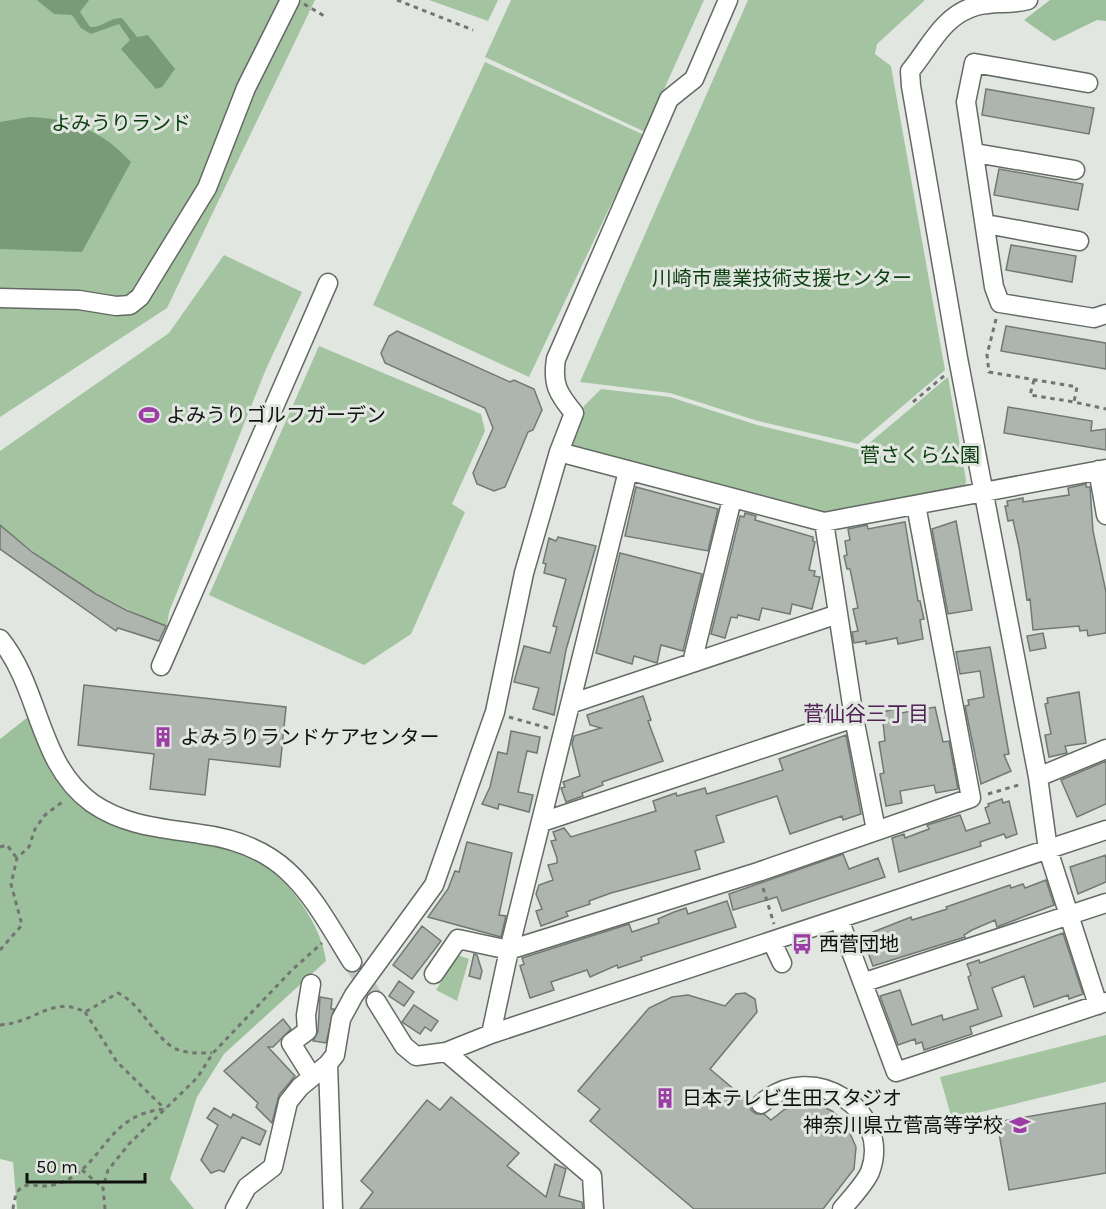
<svg xmlns="http://www.w3.org/2000/svg" width="1106" height="1209" font-family="Karla,'Noto Sans JP',sans-serif">
<style>
.green{fill:#a3c3a1}
.forest{fill:#9dc09c}
.water{fill:#7a9b78}
.building{fill:#aeb4ae;stroke:#727872;stroke-width:1.5}
.lines{fill:none;stroke-linecap:round;stroke-linejoin:round}
.minor-tunnel{stroke:#c1c7c0;stroke-width:18;stroke-dasharray:18 9;stroke-linecap:butt}
.minor-casing{stroke:#646a64;stroke-width:21}
.path{stroke:#717671;stroke-width:3;stroke-dasharray:4.5 4.5;stroke-linecap:butt}
.minor{stroke:#fff;stroke-width:18}
.labels{text-anchor:middle;stroke-width:6;stroke-linejoin:round;paint-order:stroke}
.park-label{font-size:20px;fill:#0a3d0e;stroke:#e1e7e0}
.poi-label{font-size:20px;fill:#0e110e;stroke:#e1e7e0;text-anchor:start}
.neighbourhood-label{font-size:21px;fill:#502255;stroke:#e1e7e0}
</style>
<rect width="100%" height="100%" fill="#e1e7e0"/>
<path class="green" d="M0,0H315L167,308L0,417Z
M429,0H498L488,21Z
M511,0H704L645,132L485,57Z
M748,0H925L877,44L875,54L891,66L945,370L858,444L758,421L670,393L580,382Z
M485,62L644,135L529,377L373,305Z
M224,255L302,292L266,369L169,612L167,626C106,603 53,569 3,528L0,525V451L169,333Z
M319,346L481,414L485,431L452,504L465,512L411,634L364,665L209,595Z
M948,377L966,480L965,487L823,514L575,449L572,443L584,406L601,389L670,397L757,425L861,450Z
M458,955L469,959L457,1001L436,990Z
M1106,1035V1082L952,1119L940,1077Z"/>
<path class="forest" d="M1050,0H1106V21L1097,20L1054,41L1024,20Z
M28,717C48,782 87,826 157,837C185,841 216,842 243,852C266,861 287,883 301,903C313,921 323,939 326,961L224,1054L197,1097L170,1179L194,1209H17L13,1162L0,1159V739Z"/>
<path class="water" d="M37,0H89L80,12L90,27C102,28 110,17 122,18L137,37L148,35L175,69L162,87L156,89L121,49L130,40L119,24L91,34L81,28L72,15L54,14Z
M29,117C70,118 103,131 131,162L82,252L0,249V122Z"/>
<path class="building" d="M986,89L1094,108L1089,134L982,115Z
M999,169L1083,184L1078,210L994,195Z
M1011,245L1076,256L1072,282L1006,270Z
M1006,326L1106,343V369L1001,351Z
M397,331L510,382L514,380L534,389L542,410L533,430L528,432L505,487L494,491L477,484L473,473L493,428L485,408L385,363L381,353L389,336Z
M1008,407L1092,421L1091,431L1106,429V450L1004,433Z
M1086,484V487H1090L1093,531L1106,592V633L1088,636L1087,630L1080,631L1079,626L1033,630L1030,599L1027,600L1019,547L1013,520L1008,521L1005,506H1008L1007,501L1023,498V502L1069,495L1068,488Z
M636,487L718,509L708,551L625,536Z
M745,513L756,516L755,520L813,537V541L815,542L809,570L815,571L814,576L820,577L812,609L792,604L790,614L762,608L759,620L738,615L737,618L731,617L725,638L711,634L740,516L744,517Z
M956,521L972,610L948,614L932,529Z
M905,522L918,601H920L924,619L920,620L923,639L898,644L897,638L866,644V641L854,643L852,632L858,631L853,609L858,608L850,569H847L844,556L847,555L845,541L850,540L848,529L867,525L868,529Z
M0,525L32,552L96,594L126,610L166,626L159,641L118,628L116,631L0,549Z
M558,537L596,546L566,650L554,715L533,709L539,688L514,682L524,646L550,653L557,627L553,626L566,579L544,573L546,564L543,563L549,538L556,541Z
M620,553L702,574L683,651L661,645L657,663L634,656L632,664L596,653Z
M1043,633L1046,648L1030,651L1027,636Z
M990,647L1009,754L1004,755L1011,771L981,784L965,706L969,705L968,700L984,697L980,671L960,674L956,652Z
M84,685L286,707L280,767L209,759L205,795L150,789L154,754L78,745Z
M1079,692L1086,743L1065,746L1067,753L1049,757L1045,735L1051,734L1045,704L1048,703L1047,698Z
M643,696L651,720L648,721L663,761L602,782L603,785L582,793L583,796L566,802L561,788L565,787L563,782L580,776L572,744L574,736L601,728L590,725L587,715Z
M935,707L943,742L949,741L958,789L936,793L934,785L900,791L902,803L886,806L880,774L884,773L879,742L885,741L882,712L900,708L901,713Z
M511,731L540,737L537,753L527,751L518,792L533,795L529,812L499,804L498,809L482,804L490,787L498,752L507,754Z
M846,735L861,814L843,820L842,816L790,834L777,796L716,816L724,842L695,851L700,869L611,893L589,901L590,904L566,912L568,916L541,926L536,911L542,909L536,894L539,885L553,880L548,865L557,863V858L551,841L556,840L553,832L564,828L571,837L656,811L653,801L676,793L677,796L705,788L707,794L746,782L783,770L779,759Z
M1106,761V804L1077,817L1061,780Z
M1002,799L1003,803L1009,801L1017,834L1006,838L1004,834L980,842L981,846L899,872L892,838L904,834L905,838L929,829L927,825L960,815L966,831L990,823L985,808L989,806L988,804Z
M467,842L512,853L499,915L506,916L501,937L428,917L448,889L455,871L459,872Z
M843,854L849,869L878,858L885,877L782,911L777,897L733,910L729,894Z
M1106,855V882L1078,894L1070,867Z
M1046,880L1054,905L997,927L995,920L972,930L964,935L965,937L873,966L866,947L872,945L868,934L911,917L912,920L947,909L946,907L1010,885L1011,888L1023,884L1025,888Z
M727,901L736,927L641,957L642,960L618,968L617,965L590,977L587,970L551,982L554,990L530,998L520,966L524,964L522,958L629,924L632,932L659,923L658,919L674,912L686,908L688,914Z
M422,926L441,941L412,979L393,965Z
M1063,933L1083,994L1069,999L1068,995L1034,1007L1024,976L992,988L1002,1016L970,1027L972,1034L924,1050L922,1042L916,1044L915,1039L898,1045L880,996L900,990L912,1025L942,1015L943,1020L978,1009L968,977L971,975L967,964L979,960L980,963Z
M474,954L477,955L482,971L480,979L469,976Z
M399,981L414,992L404,1006L389,996Z
M745,993L755,999L757,1012L710,1069L750,1103L751,1110L756,1114H764L771,1120L785,1109L817,1104L832,1111L845,1122L856,1147L854,1169L823,1209H694L590,1121L600,1109L578,1091L649,1008L672,997L688,995L725,1006L736,994Z
M320,997L332,999L331,1009H334L326,1043L313,1041L318,1031Z
M414,1005L438,1021L431,1031L425,1027L420,1034L402,1022Z
M283,1019L291,1029L273,1047H268L295,1076L279,1095L272,1123L256,1107L258,1103L224,1071Z
M451,1097L519,1153L507,1166L546,1197L555,1164L566,1169L559,1196L582,1202L583,1209H360L373,1192L361,1181L427,1100L440,1110Z
M1106,1103V1173L1009,1190L997,1122Z
M214,1108L231,1118L233,1114L266,1131L260,1145L242,1137L224,1172L219,1170L211,1173L201,1160L218,1125L207,1118Z"/>
<g class="lines">
<path class="minor-tunnel" d="M352,962L376,1001"/>
<g class="minor-casing">
<path id="minor" d="M1028,0C1011,5 993,1 976,6C943,15 930,47 910,71L911,86L958,358L1038,777L1048,850L1098,1005
M1088,83L974,63L966,102L994,287L1000,303L1094,318L1106,314
M975,153L1075,170
M986,224L1079,241
M0,298L79,300L116,306L130,305L140,297L207,188L246,88L290,0
M559,452L824,522L1106,469
M1098,470L1106,515
M824,522L854,718L876,830
M0,639C41,689 37,763 92,803C125,826 162,828 200,834C288,845 310,894 352,962
M692,663L732,499
M161,666L328,283
M570,704L838,614
M1038,777L1106,749
M542,822L854,718
M839,919L896,1072L1106,1002
M772,942L782,963
M434,974L458,939L509,950L758,872L971,798L916,505
M865,982L1106,903
M376,1001L404,1046L416,1056L446,1052L491,1034L1106,830
M491,1034L509,950L628,471
M446,1052L592,1176L594,1209
M328,1064L333,1209
M311,1075L291,1043L307,1031L306,1015L311,984
M761,1104C812,1057 893,1111 870,1172C864,1185 851,1198 842,1209
M235,1209L247,1187L273,1167L288,1102L300,1087L328,1064L335,1055L341,1019L354,995L434,885L495,712L524,573L559,452L574,413C558,394 552,384 556,359L669,99L694,79L728,0"/>
</g>
<path class="path" d="M397,0L473,30
M304,4L326,17
M996,319L987,355L989,372L1077,387L1074,402L1106,409
M1034,380L1030,395L1074,402
M913,402L945,375
M509,717L548,728
M988,794L1022,784
M0,847L7,845L16,857
M763,888L774,924
M0,950L22,925L11,884L17,858L29,847L35,829L45,815L65,800
M85,1012L117,1062L165,1109
M0,1025C35,1023 52,995 85,1012L118,993C142,1005 150,1031 171,1046C182,1054 199,1053 212,1053
M82,1170L103,1188
M13,1209C17,1173 34,1190 53,1185C104,1173 102,1114 165,1109
M105,1209L103,1188L108,1170L129,1144L197,1078L213,1053L291,971L322,943"/>
<use href="#minor" class="minor"/>
</g>
<defs>
<g id="stadium-bare" transform="scale(1.62)"><path d="M0-5a6.5 5 0 1 0 0 10a6.5 5 0 1 0 0-10ZM-3.5-1.8h7v3.6h-7Z" fill="#9c3da5" stroke="#e1e7e0" stroke-width="2.5" paint-order="stroke"/></g>
<g id="building-bare" transform="scale(1.62)"><path d="M-4-6H4V6H1V3H-1V6H-4ZM-2.5-4.3h1.7v1.8h-1.7ZM.8-4.3h1.7v1.8H.8ZM-2.5-1h1.7V.8h-1.7ZM.8-1h1.7V.8H.8Z" fill="#9c3da5" stroke="#e1e7e0" stroke-width="2.5" paint-order="stroke"/></g>
<g id="bus-bare" transform="scale(1.62)"><path d="M-5-6H5V4H4V6H2V4H-2V6H-4V4H-5ZM-3.5-4V0h7V-4ZM-3.5 1.2v1.5H-2V1.2ZM2 1.2v1.5H3.5V1.2Z" fill="#9c3da5" stroke="#e1e7e0" stroke-width="2.5" paint-order="stroke"/></g>
<g id="school-bare" transform="scale(1.62)"><path d="M0-5L7-2L0 1L-7-2ZM-4 1L0 2.5L4 1V4Q0 6-4 4Z" fill="#9c3da5" stroke="#e1e7e0" stroke-width="2.5" paint-order="stroke"/></g>
</defs>
<g fill-rule="evenodd">
<use href="#stadium-bare" x="149" y="415"/>
<use href="#building-bare" x="163" y="737"/>
<use href="#bus-bare" x="802" y="944"/>
<use href="#building-bare" x="665" y="1098"/>
<use href="#school-bare" x="1020" y="1125"/>
</g>
<g class="labels">
<g class="park-label">
<text x="121" y="130">よみうりランド</text>
<text x="782" y="285">川崎市農業技術支援センター</text>
<text x="920" y="462">菅さくら公園</text>
</g>
<g class="poi-label">
<text x="166" y="422">よみうりゴルフガーデン</text>
<text x="180" y="744">よみうりランドケアセンター</text>
<text x="819" y="951">西菅団地</text>
<text x="682" y="1105">日本テレビ生田スタジオ</text>
<text x="1003" y="1132" text-anchor="end">神奈川県立菅高等学校</text>
</g>
<g class="neighbourhood-label">
<text x="866" y="721">菅仙谷三丁目</text>
</g>
</g>
<path d="M27 1173v9h118v-9" fill="none" stroke="#0e110e" stroke-width="3"/>
<text x="36" y="1173" font-size="18" fill="#0e110e" stroke="#e1e7e0" stroke-width="4.5" paint-order="stroke">50 m</text>
</svg>
